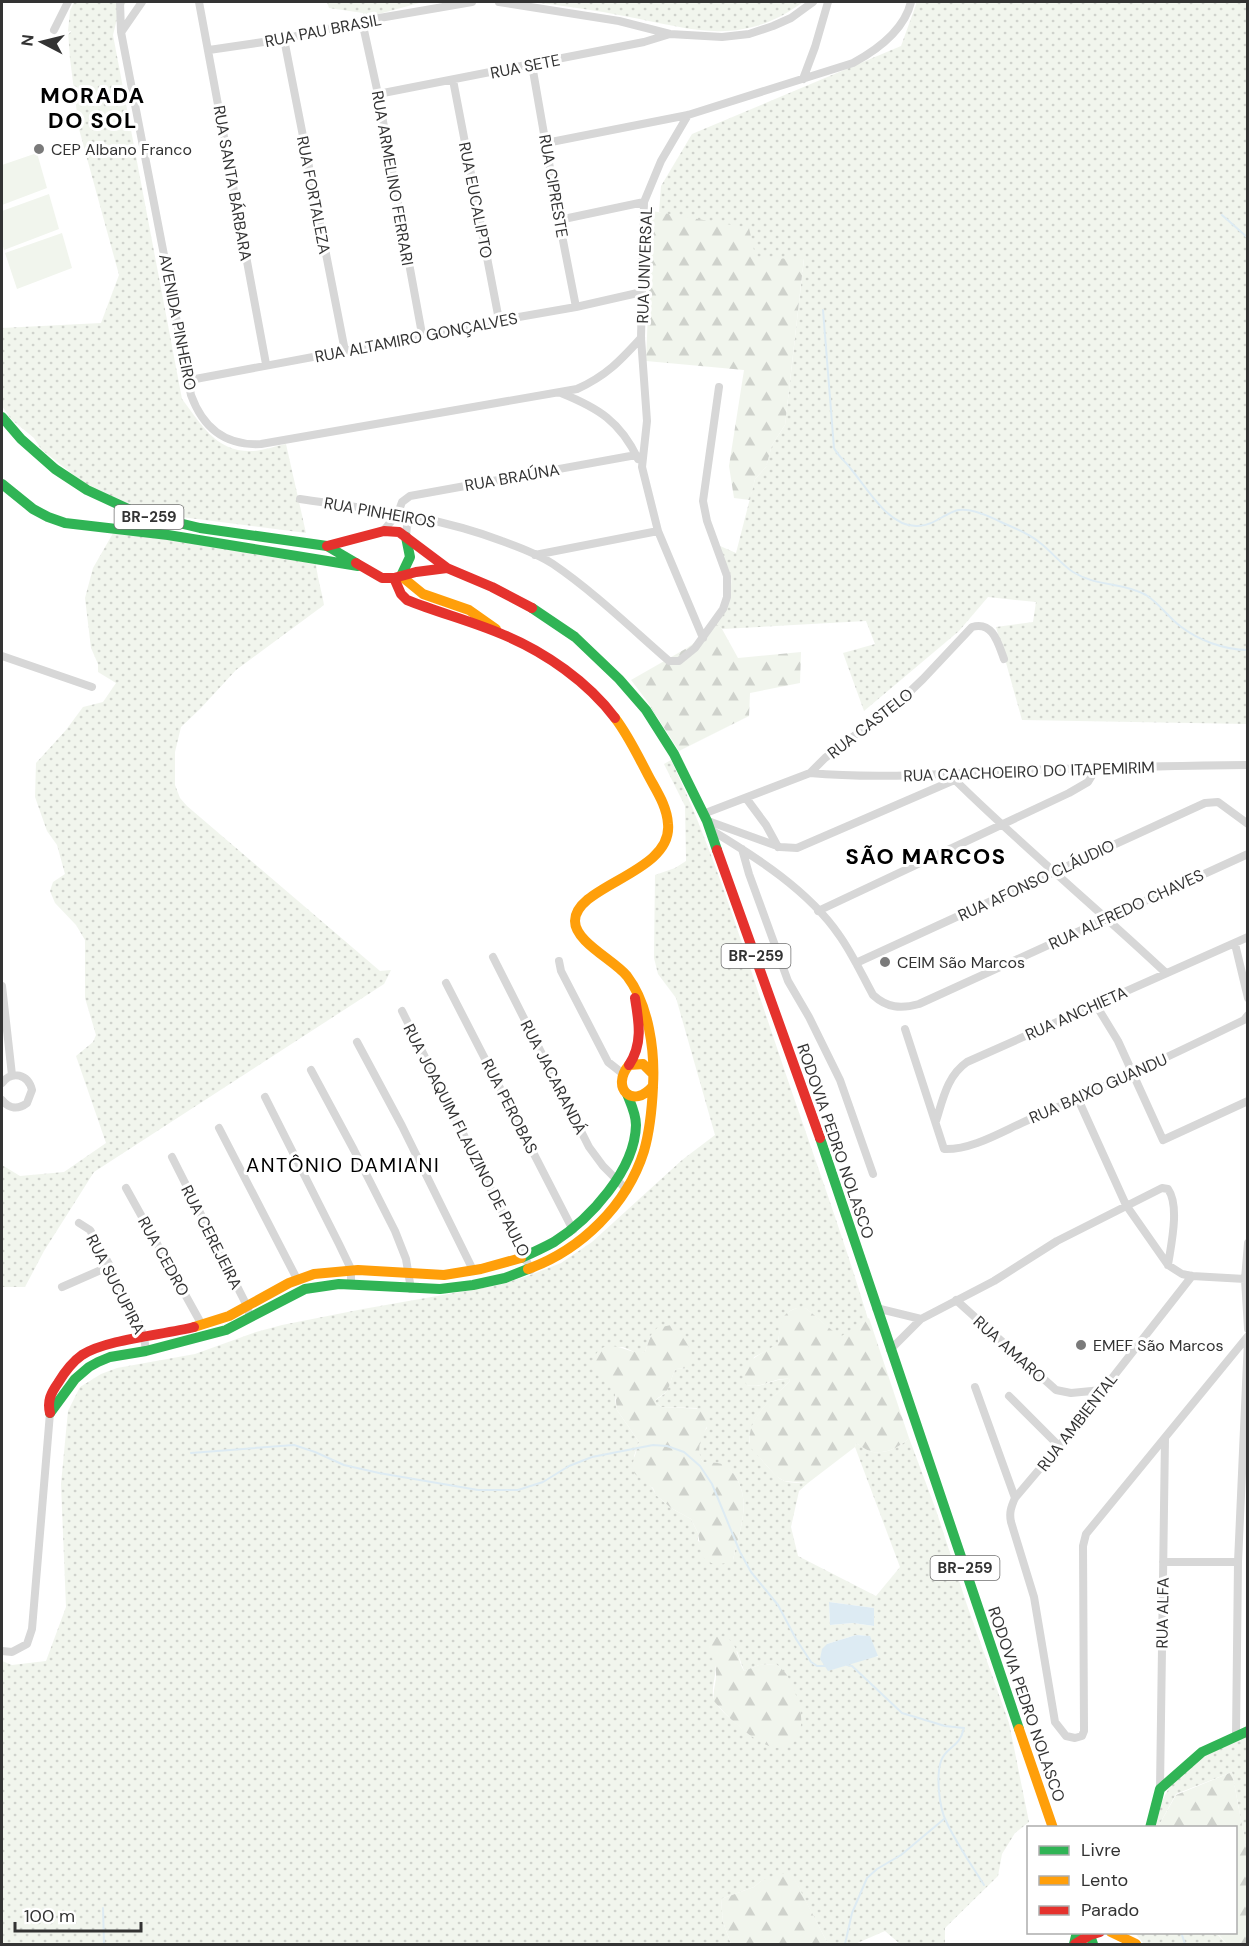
<svg xmlns="http://www.w3.org/2000/svg" width="1249" height="1946" font-family="'DM Sans',sans-serif">
<style>
.grass{fill:url(#grass-dots);fill-rule:evenodd}
.forest{fill:url(#forest-firs)}
.garden{fill:#f1f5ed}
.water{fill:#ddebf3}
.lines{fill:none;stroke-linecap:round;stroke-linejoin:round}
.stream{stroke:#ddebf3;stroke-width:2}
.street{stroke:#d7d7d7;stroke-width:8}
.fast{stroke:#30b455;stroke-width:10}
.slow{stroke:#ff9f0a;stroke-width:10}
.jam{stroke:#e5322d;stroke-width:10}
.poi-dot{fill:#7a7a7a;stroke:#fff;stroke-width:2}
.labels{text-anchor:middle;stroke-width:6;stroke-linejoin:round;paint-order:stroke}
.shield{fill:#fff;stroke:#707070;stroke-width:1.5}
.shield-label{font-size:15px;font-weight:bold;fill:#333}
.street-label{font-size:16px;fill:#333;stroke:#fff}
.poi-label{font-size:16px;fill:#333;stroke:#fff;text-anchor:start}
.quarter-label{font-size:20px;letter-spacing:1.5px;fill:#000;stroke:#fff}
.district-label{font-size:22px;font-weight:bold;letter-spacing:1.5px;fill:#000;stroke:#fff}
</style>
<defs>
<pattern id="grass-dots" width="8" height="8" patternUnits="userSpaceOnUse" patternTransform="scale(1.5)"><rect width="8" height="8" fill="#f1f5ed"/><path d="M2 2h.1M6 6h.1" fill="none" stroke="#cfd2cc" stroke-width="1.8" stroke-linecap="round"/></pattern>
<pattern id="forest-firs" width="22" height="20" patternUnits="userSpaceOnUse" patternTransform="scale(1.5)"><rect width="22" height="20" fill="#f1f5ed"/><path d="M5 1l3.5 6h-7zM16 11l3.5 6h-7z" fill="#cfd2cc"/></pattern>
</defs>
<rect width="100%" height="100%" fill="#fff"/>
<path class="grass" d="M74,2H126L117,19L113,35L182,399C202,425 216,453 254,451C265,450 276,446 286,444L306,533L181,517L149,510L96,493L41,449L34,438L11,419L2,406V328L101,323L119,275L79,129L70,59L68,31L70,11Z
M327,2H423L364,18L363,13L329,8Z
M533,2H803C741,48 693,29 624,16C594,10 564,6 533,2Z
M917,2H1247V724L1022,720L996,627L1033,622L1036,602L988,597L959,631L864,711L843,653L875,644L866,621L722,629L714,622C724,609 733,593 731,577C729,565 718,552 711,542L736,553L755,479L766,467L772,445L785,425L804,259H755L659,212L661,186L692,134L901,46Z
M134,523L171,533L316,555C314,566 322,592 324,605L236,670L200,709L181,727L175,752V785L180,798L187,806L380,971L391,970L384,984L94,1172L44,1251L25,1287H2V1165L20,1176L64,1172L106,1143L76,1056L93,1042L96,1035L85,998V940L76,925L55,903L50,891L53,882L65,874L57,845L47,831L35,797L36,763L66,730L83,707L103,702L116,683L98,672V664L91,648L85,598L93,568L116,528L120,529Z
M671,760C714,850 743,948 775,1042C806,1135 840,1226 868,1319L840,1338L807,1309C784,1303 780,1326 778,1343L772,1348L754,1357L747,1385C762,1389 773,1378 789,1379L790,1381C772,1399 750,1415 749,1442C755,1452 774,1477 784,1481C791,1483 800,1483 808,1483L799,1491L791,1527L798,1556L876,1596L900,1567L855,1447L856,1443C861,1446 868,1451 873,1452C886,1454 900,1447 909,1438L936,1510L967,1605L1009,1723L1029,1822L1015,1833L1002,1854L998,1876L945,1928V1944H900L885,1931L855,1944H828L792,1875L761,1881L754,1887L721,1899L723,1922L731,1944H2V1661L12,1665L46,1661L66,1607L61,1484L68,1411L80,1387L101,1374L117,1368L195,1354L256,1332L282,1325L363,1309L494,1286L528,1276L561,1263L592,1242L682,1160L715,1135L676,998L658,974L654,958L655,875L675,868L686,861L685,806L664,764ZM651,1335L689,1368L676,1369C671,1376 671,1385 666,1392C662,1397 658,1397 655,1402L661,1407L697,1408L707,1428C698,1438 695,1450 703,1462C711,1464 718,1463 726,1467C732,1470 735,1475 738,1481C751,1507 738,1534 733,1560L698,1541V1533L691,1519L671,1508L656,1495L653,1489L647,1482L634,1456L639,1442L617,1410L615,1400L616,1391L604,1348L623,1347L639,1354L645,1352ZM829,1602L874,1608V1626L853,1623L830,1625ZM856,1635L869,1636L878,1657L827,1644ZM737,1651L744,1671L759,1665L776,1664L787,1675L749,1734C740,1726 713,1707 713,1695C712,1683 717,1676 715,1662Z
M1247,1735V1852L1232,1772L1176,1794L1158,1827L1152,1828C1160,1801 1173,1775 1197,1758C1211,1748 1231,1742 1247,1735Z
M1135,1933H1209L1218,1935L1227,1944H1144Z"/>
<path class="forest" d="M652,211L749,228L756,259L804,258L785,425L772,445L766,467L755,479L750,500L734,498L729,466L744,370L646,361Z
M714,622L722,629L738,658L801,652L800,683L750,693L749,716L679,751L647,701L631,680L687,648L704,636Z
M801,1307L807,1309L840,1337L869,1318L909,1438C900,1447 886,1454 873,1452C867,1451 861,1446 856,1443L855,1447L808,1483L784,1481L776,1476L750,1447C745,1418 772,1399 790,1381L789,1379C774,1377 762,1389 747,1385C732,1363 766,1353 778,1343C781,1323 779,1312 801,1307Z
M671,1325L675,1326C683,1339 698,1353 689,1368L676,1369C671,1376 671,1386 666,1392C661,1397 658,1396 655,1402L661,1407L705,1409C719,1424 689,1440 703,1462C709,1463 716,1462 722,1464C730,1467 734,1474 738,1481C751,1507 738,1534 733,1560C717,1566 716,1567 702,1557L698,1533L691,1519L671,1508L656,1495L653,1488L635,1474L632,1468L633,1462L639,1442L617,1410L614,1386C604,1381 595,1374 592,1362C604,1330 628,1357 645,1352L651,1335L657,1328Z
M718,1636C738,1636 736,1658 744,1671L759,1665L776,1664C780,1668 786,1672 788,1677C797,1695 808,1721 796,1739C793,1744 787,1748 781,1748C761,1750 726,1716 714,1701C712,1691 717,1682 716,1672C716,1661 709,1655 707,1644L710,1640Z
M1232,1772L1247,1852V1944H1227L1219,1935L1209,1933L1236,1932V1828L1158,1827L1176,1795Z
M782,1874H792L828,1944H731L723,1922L721,1899L754,1887L761,1881Z"/>
<path class="garden" d="M37,153L47,188L2,205V165Z
M49,194L59,229L4,250L2,243V211Z
M62,233L72,268L17,289L5,253Z"/>
<path class="water" d="M829,1602L874,1608V1626L853,1623L830,1625Z
M856,1635L870,1636L878,1656L828,1671L820,1659L822,1649L827,1644Z"/>
<g class="lines">
<path class="stream" d="M1222,215L1248,238
M823,310L834,448C838,456 846,462 851,469C867,488 889,528 918,526C934,525 941,516 955,511C968,506 991,517 1003,523C1015,528 1029,534 1039,542C1051,551 1061,564 1073,572C1097,587 1122,582 1146,595C1159,603 1168,617 1180,626C1198,640 1224,650 1248,650
M191,1453L294,1445L315,1452L344,1465L379,1473L478,1490H518L543,1482L569,1466L592,1457L653,1445L667,1446L684,1452L700,1466L712,1484L740,1552L751,1572L778,1605L796,1639L811,1662L817,1666H827
M847,1665L852,1666L902,1713L945,1726L964,1728C959,1749 946,1746 941,1761C936,1776 939,1807 946,1821C956,1843 971,1864 984,1885
M103,1908L104,1944
M1181,1932L1185,1944
M845,1944L852,1913L867,1878L877,1869L901,1855L944,1819"/>
<path class="street" d="M120,2L121,32L191,395C203,428 225,446 261,444L577,389C606,376 620,361 641,338
M199,2L266,364
M499,2L619,21L670,34L722,37L749,34L773,26L791,18L813,2
M362,21L378,94L422,334
M54,30L68,2
M122,31L142,2
M284,39L345,351
M209,50L284,39L362,21L472,2
M532,65L559,220L576,307
M803,79L815,47L828,2
M453,80L499,320
M378,94L644,42L670,34
M688,115L661,161L644,202L641,338L647,421L642,467L658,531L703,638
M546,143L688,115L853,63C877,50 904,31 911,2
M559,220L644,202
M190,380L345,351L422,334L576,307L642,292
M561,393C598,408 620,421 638,459
M300,499C369,509 437,516 502,541C519,547 538,554 553,564C594,592 631,628 669,661H679L695,648L723,609L727,597V576L707,521L703,501L719,387
M384,530L398,513L402,502L410,496L636,455
M406,537L407,525L417,516
M535,555L658,531
M2,656L92,687
M810,773C875,779 946,774 1011,771C1089,767 1169,766 1248,765
M955,780C1023,847 1097,908 1166,973
M746,798L766,825L778,847
M703,814L810,773L825,758L899,702L923,679L972,627C993,621 998,643 1004,659
M708,821L780,847L797,848L959,778
M711,830C756,857 809,891 839,935C852,953 862,975 873,995C887,1008 901,1009 919,1004L1248,854
M742,849L749,874L788,981L809,1017L840,1080L873,1174
M818,911L1069,793L1088,782L1096,769
M1235,944L1248,998
M493,957L589,1147L603,1166L627,1190
M559,961L561,971L608,1062L622,1073
M856,963L1205,803L1218,802L1248,824
M446,983L573,1230
M2,986L12,1075
M1096,1005L1118,1041L1163,1140L1248,1101
M402,1011L531,1270
M905,1029L944,1149C972,1150 1001,1132 1026,1121C1100,1089 1172,1055 1244,1020L1248,1015
M357,1042L402,1126L473,1270
M311,1070L354,1150L395,1231L406,1259L411,1289
M2,1083C12,1070 28,1074 32,1090L27,1103C18,1110 9,1109 2,1100
M265,1097L339,1244L351,1269V1284
M1078,1099L1126,1205L1168,1265L1182,1274L1192,1276L1245,1279
M936,1121C943,1099 947,1076 967,1062L1248,937
M219,1128L297,1279
M172,1157L247,1306L250,1317
M126,1188L202,1325
M79,1223L90,1230L110,1266L133,1310L144,1337L146,1351
M1248,1243L1245,1279L1248,1329
M1192,1276L1059,1446L1015,1498C1011,1507 1009,1513 1011,1522L1034,1597L1055,1722L1066,1736L1075,1738L1082,1736L1084,1731L1083,1546L1086,1534L1248,1336
M62,1287L110,1266
M956,1300L1056,1390L1071,1393L1102,1390
M876,1308L921,1319L994,1281L1057,1241L1162,1188L1168,1189C1180,1206 1171,1245 1168,1265
M890,1350L921,1319
M975,1387L1015,1498
M1009,1396L1059,1446
M1163,1562H1238
M2,1651L12,1652L27,1644L32,1629L50,1413
M1236,1736L1238,1562L1248,1340
M1160,1789L1165,1438"/>
<path class="fast" d="M2,417L21,439L55,469L87,490L137,513L200,528L327,546L356,563
M2,484L33,509L48,517L65,523L168,535L358,566
M401,576L410,557L406,537
M532,608L575,637L619,679L646,710L674,754L707,821L717,850
M820,1138L1019,1729
M521,1258C532,1253 543,1248 554,1242C590,1219 635,1170 636,1125C636,1114 631,1104 627,1094
M50,1413L75,1379L89,1367L98,1362L110,1357L146,1351L226,1330L305,1289L339,1284L440,1289L473,1285L505,1278L528,1269
M1150,1828L1160,1789L1202,1752L1248,1731
M1089,1932L1093,1944
M1074,1944L1077,1932"/>
<path class="slow" d="M401,576L423,594L469,610L496,629
M615,718C628,735 637,754 647,773C655,789 667,805 668,824C673,873 575,885 575,921C575,942 614,960 627,976C649,1005 655,1051 653,1086C633,1110 610,1088 629,1065L643,1064L652,1073
M528,1269C581,1250 627,1205 644,1151C650,1130 652,1108 653,1087
M194,1327L229,1316L289,1283L314,1274L358,1270L444,1275L481,1269L521,1258
M1019,1729L1053,1828
M1111,1932L1136,1944"/>
<path class="jam" d="M327,546L384,531L399,532L447,568L492,587L532,608
M356,563L382,578H394L416,572L447,568
M394,578L401,594L407,600C439,613 472,621 504,635C545,652 588,682 615,718
M717,850L820,1138
M629,1065C643,1044 639,1022 635,998
M50,1413C47,1401 51,1393 58,1383C64,1373 72,1362 82,1355C107,1339 163,1335 194,1327
M1075,1944L1090,1935L1100,1932"/>
</g>
<g class="poi-dot">
<circle cx="39" cy="149" r="6"/>
<circle cx="885" cy="962" r="6"/>
<circle cx="1081" cy="1345" r="6"/>
</g>
<g class="labels">
<g class="shield">
<rect x="114.5" y="505" width="69" height="24" rx="4.5"/>
<rect x="721.5" y="944" width="69" height="24" rx="4.5"/>
<rect x="930.5" y="1556" width="69" height="24" rx="4.5"/>
</g>
<g class="shield-label">
<text x="149" y="522">BR-259</text>
<text x="756" y="961">BR-259</text>
<text x="965" y="1573">BR-259</text>
</g>
<g class="street-label">
<text transform="translate(323 30) rotate(-11)" y="6">RUA PAU BRASIL</text>
<text transform="translate(525 66) rotate(-11)" y="6">RUA SETE</text>
<text transform="translate(393 178) rotate(80)" y="6">RUA ARMELINO FERRARI</text>
<text transform="translate(233 183) rotate(80)" y="6">RUA SANTA BÁRBARA</text>
<text transform="translate(554 186) rotate(80)" y="6">RUA CIPRESTE</text>
<text transform="translate(314 195) rotate(79)" y="6">RUA FORTALEZA</text>
<text transform="translate(476 200) rotate(79)" y="6">RUA EUCALIPTO</text>
<text transform="translate(644 265) rotate(-88)" y="6">RUA UNIVERSAL</text>
<text transform="translate(178 322) rotate(79)" y="6">AVENIDA PINHEIRO</text>
<text transform="translate(416 337) rotate(-11)" y="6">RUA ALTAMIRO GONÇALVES</text>
<text transform="translate(512 477) rotate(-10)" y="6">RUA BRAÚNA</text>
<text transform="translate(380 512) rotate(10)" y="6">RUA PINHEIROS</text>
<text transform="translate(870 723) rotate(-38)" y="6">RUA CASTELO</text>
<text transform="translate(1029 771) rotate(-2)" y="6">RUA CAACHOEIRO DO ITAPEMIRIM</text>
<text transform="translate(1036 880) rotate(-25)" y="6">RUA AFONSO CLÁUDIO</text>
<text transform="translate(1126 909) rotate(-25)" y="6">RUA ALFREDO CHAVES</text>
<text transform="translate(1076 1013) rotate(-24)" y="6">RUA ANCHIETA</text>
<text transform="translate(554 1077) rotate(63)" y="6">RUA JACARANDÁ</text>
<text transform="translate(1098 1088) rotate(-24)" y="6">RUA BAIXO GUANDU</text>
<text transform="translate(510 1106) rotate(63)" y="6">RUA PEROBAS</text>
<text transform="translate(467 1140) rotate(63)" y="6">RUA JOAQUIM FLAUZINO DE PAULO</text>
<text transform="translate(836 1141) rotate(71)" y="6">RODOVIA PEDRO NOLASCO</text>
<text transform="translate(212 1237) rotate(63)" y="6">RUA CEREJEIRA</text>
<text transform="translate(164 1256) rotate(61)" y="6">RUA CEDRO</text>
<text transform="translate(116 1284) rotate(63)" y="6">RUA SUCUPIRA</text>
<text transform="translate(1010 1349) rotate(42)" y="6">RUA AMARO</text>
<text transform="translate(1077 1422) rotate(-52)" y="6">RUA AMBIENTAL</text>
<text transform="translate(1162 1613) rotate(-89)" y="6">RUA ALFA</text>
<text transform="translate(1027 1704) rotate(71)" y="6">RODOVIA PEDRO NOLASCO</text>
</g>
<g class="poi-label">
<text x="51" y="155">CEP Albano Franco</text>
<text x="897" y="968">CEIM São Marcos</text>
<text x="1093" y="1351">EMEF São Marcos</text>
</g>
<g class="quarter-label">
<text x="343" y="1172">ANTÔNIO DAMIANI</text>
</g>
<g class="district-label">
<text x="93" y="103">MORADA<tspan x="93" dy="25">DO SOL</tspan></text>
<text x="926" y="864">SÃO MARCOS</text>
</g>
</g>
<rect width="1249" height="1946" fill="none" stroke="#333333" stroke-width="6"/>
<rect x="1027" y="1826" width="210" height="108" fill="#ffffff" stroke="#adadad" stroke-width="1.5"/>
<rect x="1039" y="1846" width="30" height="9" fill="#30b455" stroke="#adadad" stroke-width="1.5"/>
<text x="1081" y="1856" font-size="18" fill="#333333">Livre</text>
<rect x="1039" y="1876" width="30" height="9" fill="#ff9f0a" stroke="#adadad" stroke-width="1.5"/>
<text x="1081" y="1886" font-size="18" fill="#333333">Lento</text>
<rect x="1039" y="1906" width="30" height="9" fill="#e5322d" stroke="#adadad" stroke-width="1.5"/>
<text x="1081" y="1916" font-size="18" fill="#333333">Parado</text>
<g transform="translate(42 42) rotate(277)" stroke="#ffffff" stroke-width="4.5" paint-order="stroke">
<path d="M0-4.5L10 22L0 15L-10 22Z" fill="#333333"/>
<text y="-9" font-size="16" font-weight="bold" text-anchor="middle" fill="#333333">N</text>
</g>
<path d="M15 1922v9h126v-9" fill="none" stroke="#333333" stroke-width="3"/>
<text x="24" y="1922" font-size="18" fill="#333333" stroke="#ffffff" stroke-width="4.5" paint-order="stroke">100 m</text>
</svg>
